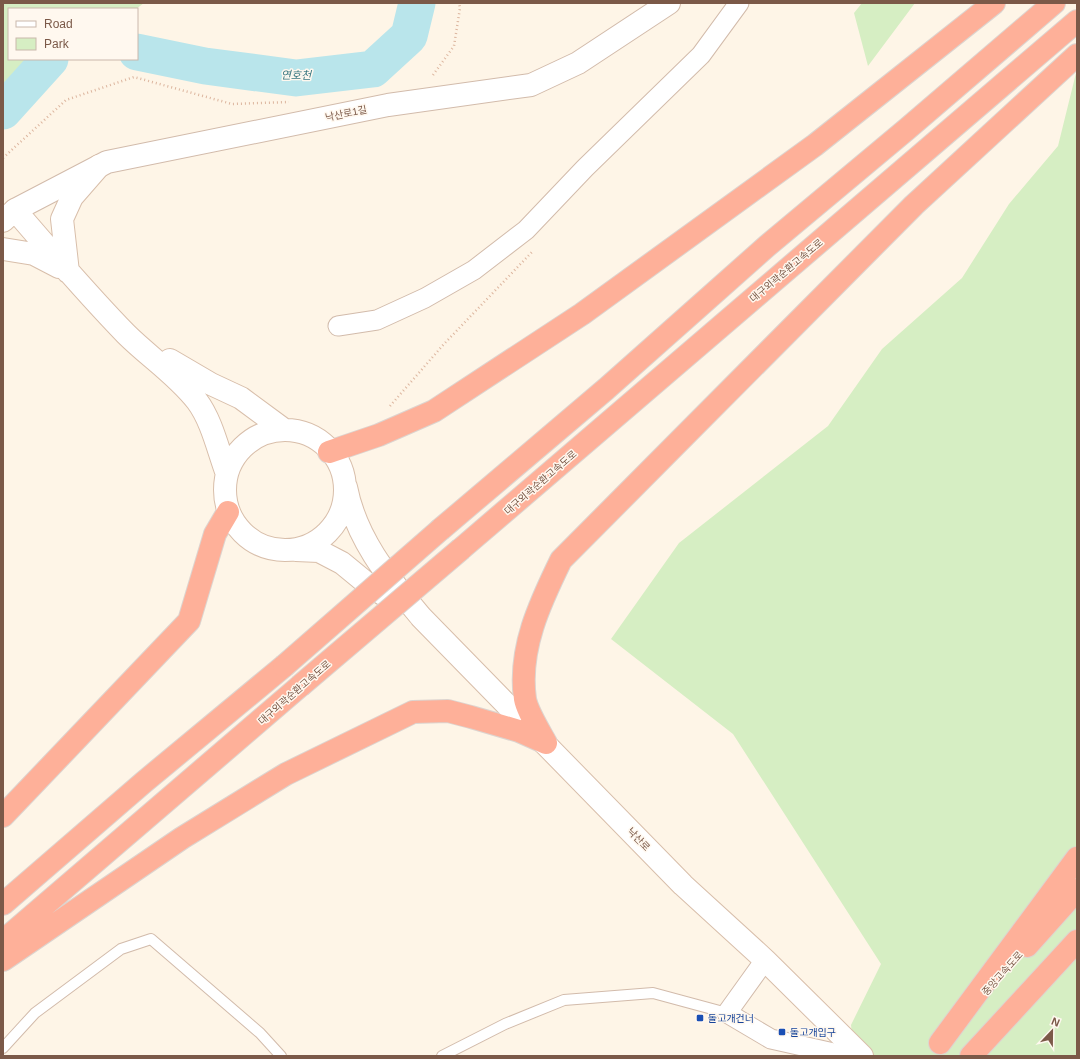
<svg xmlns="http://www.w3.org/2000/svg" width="1080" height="1059" font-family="Helvetica,'Noto Sans KR',sans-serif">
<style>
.green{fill:#d6eec3}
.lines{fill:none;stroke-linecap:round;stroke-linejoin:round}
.river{stroke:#b9e5eb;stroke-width:37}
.service-casing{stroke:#d2bbab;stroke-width:12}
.minor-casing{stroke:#d2bbab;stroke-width:21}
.tertiary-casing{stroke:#d2bbab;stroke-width:24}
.secondary-casing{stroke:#d8beaa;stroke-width:24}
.motorway-casing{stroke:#ddd4cf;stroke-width:24}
.path{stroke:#dcb59e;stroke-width:2.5;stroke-dasharray:1 3;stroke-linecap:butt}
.service{stroke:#fff;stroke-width:10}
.minor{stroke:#fff;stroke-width:19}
.tertiary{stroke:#fff;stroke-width:22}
.secondary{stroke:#fff;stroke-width:22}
.motorway{stroke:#feb099;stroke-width:22}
.motorway-bridge-casing{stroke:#ddd4cf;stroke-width:24;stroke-linecap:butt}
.motorway-bridge{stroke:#feb099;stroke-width:22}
.transit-dot{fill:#1a4fb4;stroke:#fff8ef;stroke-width:1.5}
.labels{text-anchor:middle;stroke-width:3;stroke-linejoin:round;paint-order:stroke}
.street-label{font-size:10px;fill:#7b5948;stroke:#fff8ef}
.transit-label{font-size:10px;fill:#164399;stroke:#fff8ef;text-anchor:start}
.water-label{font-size:11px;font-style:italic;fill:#3a7882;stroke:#fff8ef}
</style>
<rect width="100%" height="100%" fill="#fef5e7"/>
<path class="green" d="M3,3H144L136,9H9V59H53L10,97L3,100Z
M862,3H915L868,66L854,13Z
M1077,69V1056H854L851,1025L881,964L733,734L611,639L679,543L828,426L882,349L962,278L1009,204L1058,146Z"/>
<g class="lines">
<path class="river" d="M137,52L205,66L296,78L373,69L409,36L417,3
M3,111L50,59"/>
<g class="service-casing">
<path id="service" d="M3,1048L35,1013L121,949L151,939L260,1033L281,1056
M442,1056L505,1024L564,1000L653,993L727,1013"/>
</g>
<g class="minor-casing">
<path id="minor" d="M338,326L377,320L425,298L474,270L526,230L585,168L701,55L739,3
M765,960L727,1013L771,1039L847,1056"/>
</g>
<g class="tertiary-casing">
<path id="tertiary" d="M15,210L107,162L388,105L531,85L578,63L669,3"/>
</g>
<g class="secondary-casing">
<path id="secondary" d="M3,221L15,210C51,252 87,294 126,334C149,357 177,375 197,401C212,421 218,450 227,474
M3,249L34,254L59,267
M68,272L62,219L72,197L99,166
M170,360L211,384L241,398L283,429
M225 490a60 60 0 1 1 120 0a60 60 0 1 1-120 0Z
M346,487C356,539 388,577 421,617L683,885L765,960L862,1056
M296,550L319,551L342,563L370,586L389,598"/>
</g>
<g class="motorway-casing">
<path id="motorway" d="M329,452L379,435L434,411L582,314L815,145L994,3
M441,529L606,389L767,246L907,129L1054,3
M461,549L1077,21
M546,743C540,732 527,711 525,699C518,649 540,603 561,560L914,205L1077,55
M3,816L189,621L215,534L228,512
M3,904L144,782L284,666
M3,941L300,686
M1027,946L1077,890
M3,960L182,838L286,774L413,712L448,711L471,717L519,731L546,743
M940,1043L1077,858
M971,1056L1077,941"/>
</g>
<path class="path" d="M433,75L454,46L460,8L459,3
M3,158L66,100L134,77L232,104L289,102
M390,406L444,344L532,252"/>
<use href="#service" class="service"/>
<use href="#minor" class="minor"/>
<use href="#tertiary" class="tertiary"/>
<use href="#secondary" class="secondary"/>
<use href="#motorway" class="motorway"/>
<g class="motorway-bridge-casing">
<path id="motorway-bridge" d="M284,666L441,529
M300,686L461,549"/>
</g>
<use href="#motorway-bridge" class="motorway-bridge"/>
</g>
<g class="transit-dot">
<rect x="696" y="1014" width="8" height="8" rx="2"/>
<rect x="778" y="1028" width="8" height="8" rx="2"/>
</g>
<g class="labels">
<g class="street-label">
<text transform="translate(346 113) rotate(-12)" y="4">낙산로1길</text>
<text transform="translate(786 270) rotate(-40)" y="4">대구외곽순환고속도로</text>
<text transform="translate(540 482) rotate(-41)" y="4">대구외곽순환고속도로</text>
<text transform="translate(294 692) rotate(-41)" y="4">대구외곽순환고속도로</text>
<text transform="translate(639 839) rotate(46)" y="4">낙산로</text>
<text transform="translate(1002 973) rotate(-48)" y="4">중앙고속도로</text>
</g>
<g class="transit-label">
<text x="708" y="1022">돌고개건너</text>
<text x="790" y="1036">돌고개입구</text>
</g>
<g class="water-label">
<text transform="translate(296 75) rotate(1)" y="4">연호천</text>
</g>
</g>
<rect width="1080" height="1059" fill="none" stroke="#7b5948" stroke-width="8"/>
<rect x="8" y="8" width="130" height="52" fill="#fff8ef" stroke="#cab8ac"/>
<rect x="16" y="21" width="20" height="6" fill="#ffffff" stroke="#cab8ac"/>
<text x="44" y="28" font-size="12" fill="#7b5948">Road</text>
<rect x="16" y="38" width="20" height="12" fill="#d6eec3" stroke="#cab8ac"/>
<text x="44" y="48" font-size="12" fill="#7b5948">Park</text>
<g transform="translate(1052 1031) rotate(22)" stroke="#fff8ef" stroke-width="3" paint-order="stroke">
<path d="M0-3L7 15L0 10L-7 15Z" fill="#7b5948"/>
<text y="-6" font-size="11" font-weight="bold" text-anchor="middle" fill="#7b5948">N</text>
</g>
</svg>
